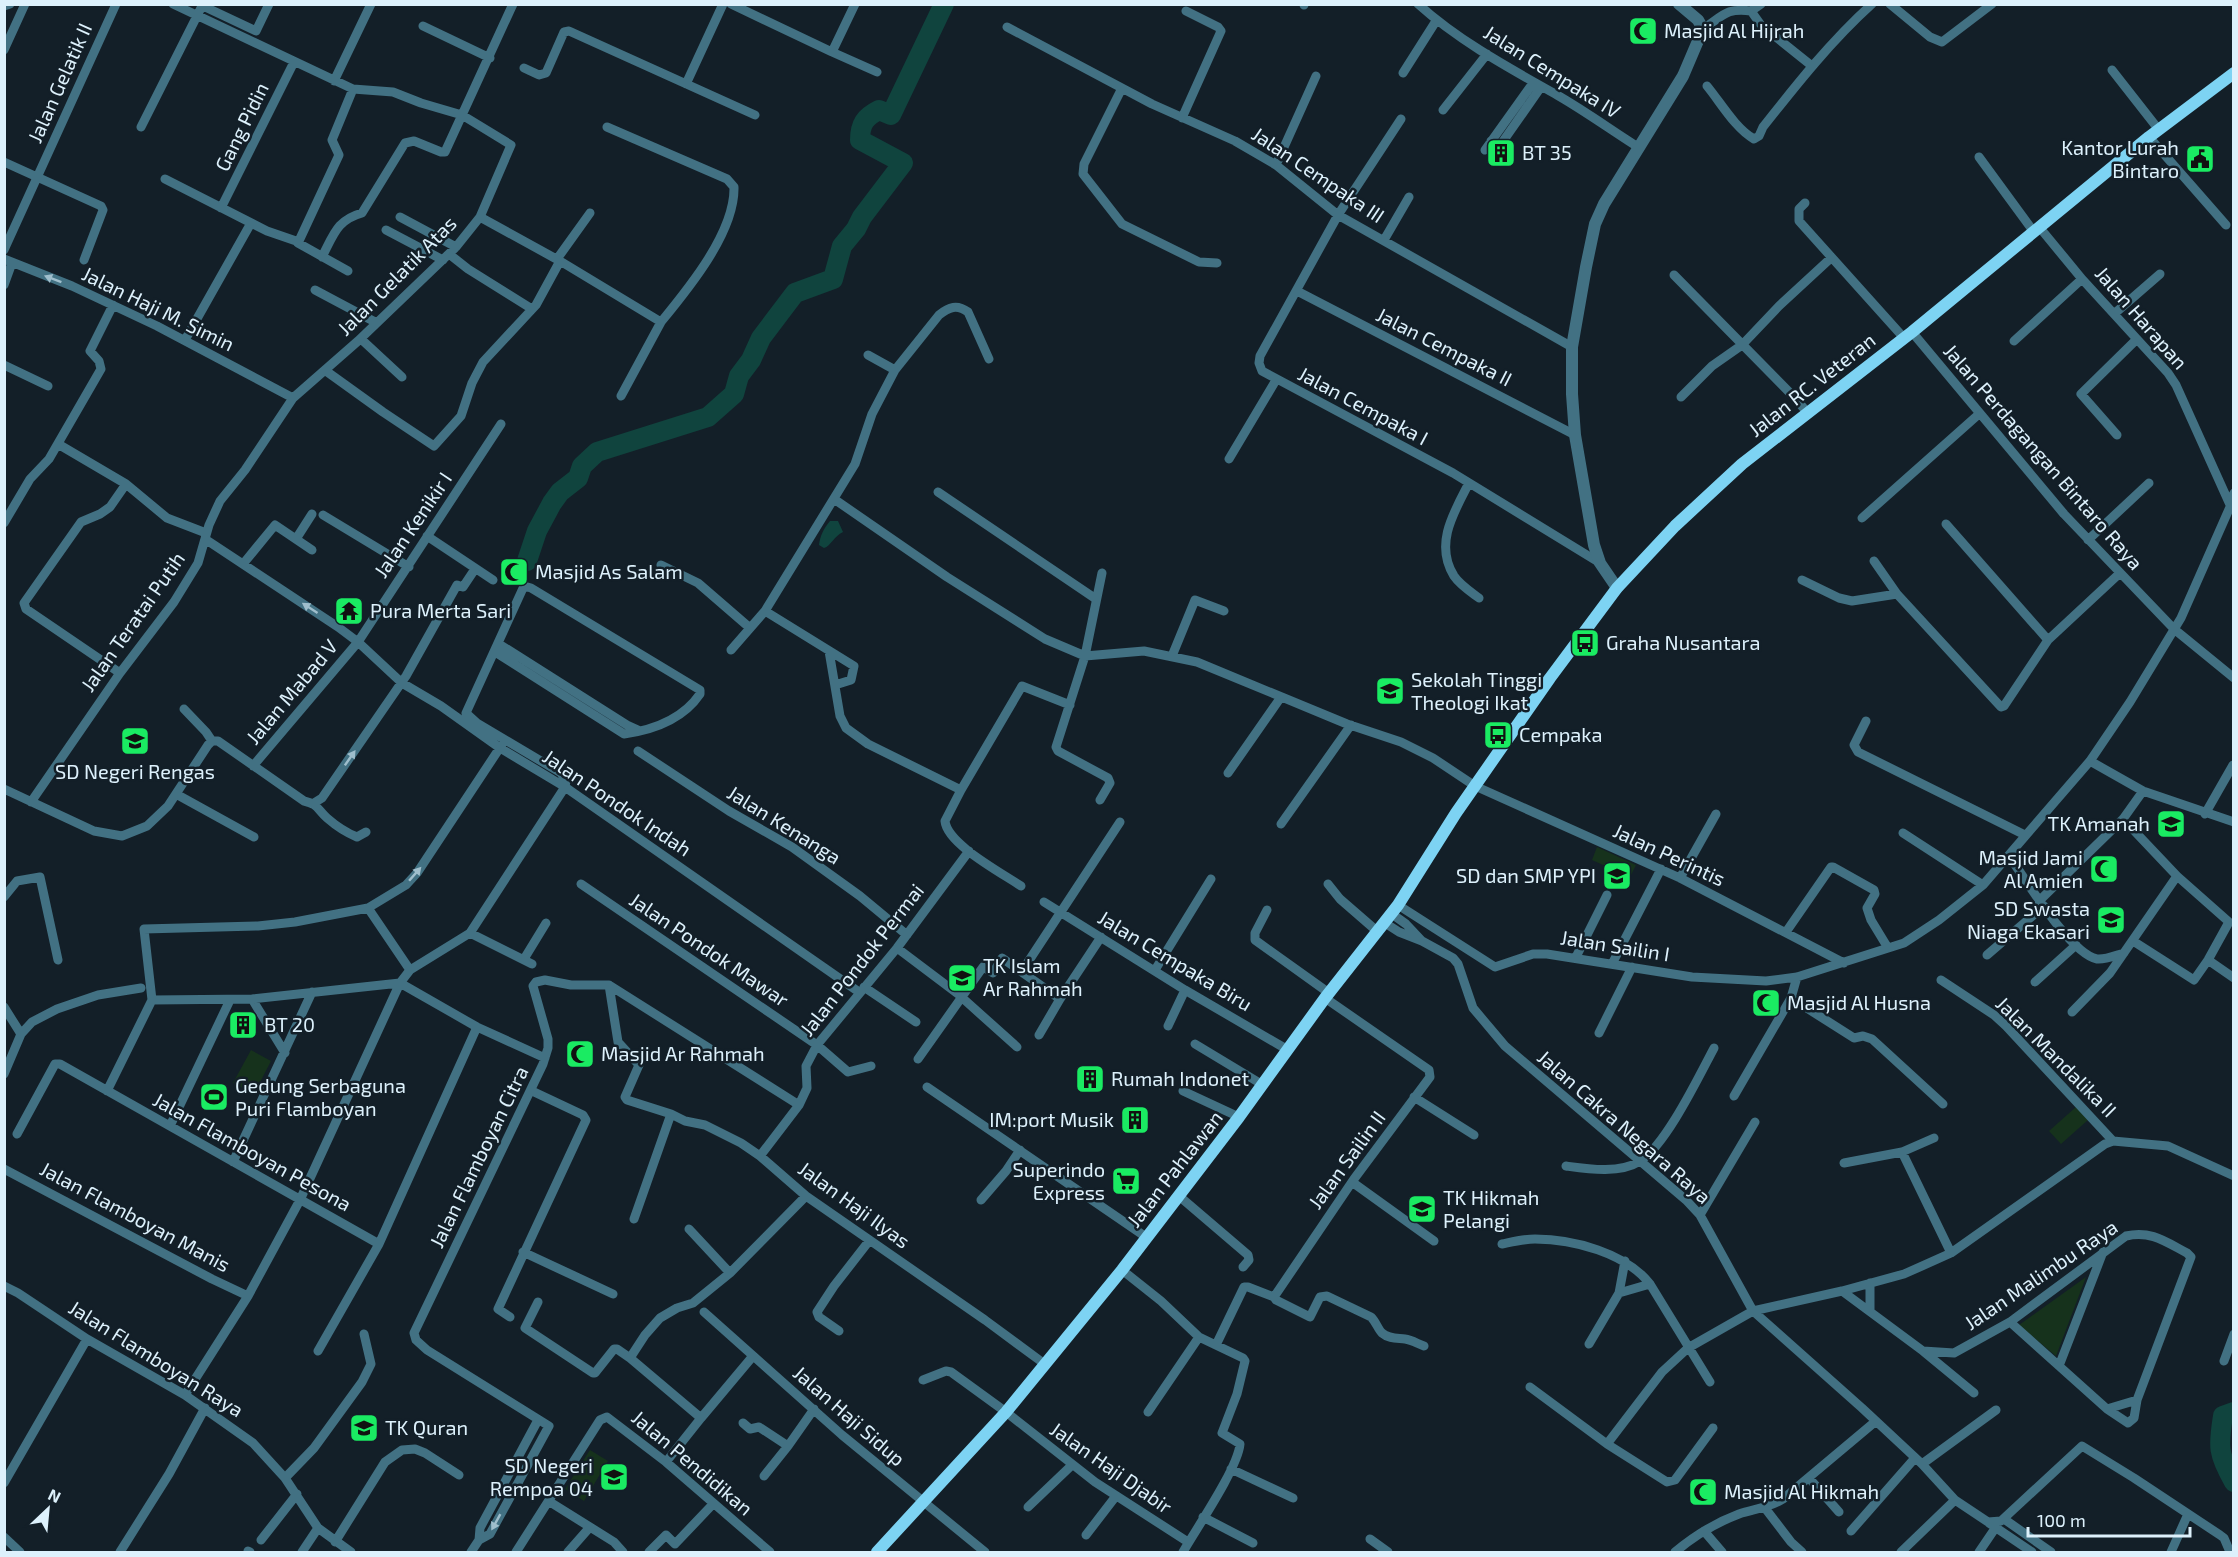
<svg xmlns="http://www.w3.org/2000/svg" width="2238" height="1557" font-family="'Exo 2',sans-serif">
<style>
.green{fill:#16321c}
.water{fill:#10443e}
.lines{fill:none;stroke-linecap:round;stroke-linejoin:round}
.river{stroke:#10443e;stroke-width:20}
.minor{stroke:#427183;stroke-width:9}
.tertiary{stroke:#427183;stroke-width:12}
.secondary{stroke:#7dd3f3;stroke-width:12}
.oneway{fill:#9fbecc}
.labels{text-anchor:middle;stroke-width:5;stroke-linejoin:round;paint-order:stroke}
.poi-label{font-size:20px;fill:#ddf1fc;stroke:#131f28;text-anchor:start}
.street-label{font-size:20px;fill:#ddf1fc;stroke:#131f28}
</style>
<rect width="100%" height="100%" fill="#131f28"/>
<path class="green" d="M1597,847L1636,865L1630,877L1592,860Z
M251,1050L271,1061L254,1094L233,1083Z
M2076,1107L2088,1120L2061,1144L2049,1131Z
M2086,1277L2056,1356L2019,1325Z
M590,1450L608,1461L584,1501L565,1489Z"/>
<path class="water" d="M830,521H838L843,532C834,536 831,546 824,548L819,545C820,536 824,528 830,521Z"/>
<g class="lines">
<path class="river" d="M527,561L537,531L552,503L560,492L578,478L582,466L597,452L708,417L734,394L739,376L751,360L761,338L795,293L833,279L842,246L856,229L862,217L903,163L860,140C860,124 865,117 879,110L891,115L944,4
M2234,1412L2223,1416C2218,1447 2218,1454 2234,1482"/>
<path class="minor" d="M731,4L832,52L855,4
M1304,4V5
M1418,4C1459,41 1509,68 1557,95C1585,111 1611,130 1638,147
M1890,4L1930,37L1942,42L1992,4
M4,6L10,4
M203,6L256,31L269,4
M1751,11L1761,25L1812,66
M423,26L490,58
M1007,27L1152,104L1235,141L1276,165L1338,215L1572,347
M1703,29C1722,17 1726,7 1751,11L1761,4
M4,50L25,4
M832,52L877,72
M524,68L539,75L546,73L564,32L569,31L755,115
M2112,70L2159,130
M1403,73L1436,21
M334,81L371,4
M686,84L723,4
M1707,86C1721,103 1735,128 1754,139L1759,136L1763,127C1797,84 1831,41 1872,4
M1122,88L1084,164L1083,174L1122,224L1199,262L1217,263
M1443,110L1487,54
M1182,118L1221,31L1218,27L1186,11
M1401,119L1338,215L1260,356L1259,363L1262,371L1453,473L1600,563
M141,127L203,4
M2149,137L2226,225
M1491,141L1499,147L1541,87
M1485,150L1533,83
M1979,157L2034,232
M4,162L101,206L103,210L84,260
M1276,165L1316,76
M165,179L267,231L299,242
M1805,203L1799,209V221L1904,338
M221,208L294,62
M400,217L456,247
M480,217L560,261L661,322C689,288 735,232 734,187L727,179L607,127
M2040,228L2082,279L2168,373L2176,385L2231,507
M386,230L443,260
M1384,240L1409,197
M4,250L116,4
M449,254L468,269L532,309
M322,257C334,234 337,220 362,213L405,143L414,141L441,152H445L513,4
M4,259L72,286L157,326L293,398
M557,259L590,213
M348,271L298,243L339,155L332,140L353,89
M1674,275L1794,397L1807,412
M4,285L12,263
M315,290L377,323
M1297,291L1575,435
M2114,314L2160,274
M1912,332L2064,514L2174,629L2234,678
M361,339L402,377
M185,340L251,223
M2014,341L2082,279
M4,365L48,386
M895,370L939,315C949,307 957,304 968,312L989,359
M326,371L383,412L434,446L461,416L472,383L483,362L536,305L560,261
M621,396L661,322
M1681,397L1712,366L1742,345L1779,306L1831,258
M2117,435L2081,394L2137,339
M58,444L126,484L167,518L206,533
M1229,459L1276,380
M1469,483C1454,512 1434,544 1454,576C1460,585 1471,592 1479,598
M938,492L1096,599
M834,499L947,577L1045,639L1085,656L1144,651L1197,662L1347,724L1401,742L1433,758L1475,786L1680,878L1844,963
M323,515L409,567
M1862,518L1979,414
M4,523L30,479L49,459L101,369L99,361L90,351L113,305
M1946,524L2048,640
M427,536L493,580
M205,539L338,627L358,642L402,683L441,706L500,748L565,787L859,992
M296,539L312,514
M2088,540L2149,483
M1874,561L1897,594L2001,707L2004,706L2048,640L2120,573
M243,564L275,525L312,550
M661,565L698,583L750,628
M1802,580L1839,598L1852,601L1897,594
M499,644L627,725L638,730
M731,650L765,611
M829,651L840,716L846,728L868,744L961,790
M495,652L624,734C653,730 683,719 700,694V690L531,588L524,586L466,713L477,723L561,773L566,781L565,787
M1172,656L1195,600L1224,611
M120,673L26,609L24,603L81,522L100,514L110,507L126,484
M835,685L851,680L854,666L765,611L855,464L872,414L895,370L868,355
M184,709L206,732L212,741H218L304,801C318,804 317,809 327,818C335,825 347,833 357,837L366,832
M1866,721L1854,745L1858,752L2025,835
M638,751L729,811L792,847L860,896L907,935
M2090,761L2143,791L2234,822
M253,766L358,642L501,424
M1228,773L1281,697
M4,789L94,831L122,836L147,826L168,806L208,745L212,741
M176,794L254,837
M1100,800L1110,783L1108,778L1058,751L1056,747L1085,656L1102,573
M31,802L120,673L174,602L198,563L209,525L220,501L245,470L293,398L358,341L456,247L480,217L511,145L462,115L421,103L393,92L353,89L173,4
M314,803L322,798L406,676L457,585L463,587L475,569
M2205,814L2233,765
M2123,819L2177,876L2229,922L2208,960L2194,980L2133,941
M1281,824L1351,725
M1903,833L1983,885
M2009,856C2025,878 2070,954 2097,959C2106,960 2116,955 2124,953
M1680,878L1716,814
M581,884L817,1045L848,1072L871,1066
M1328,884L1340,899L1378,932
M1021,886C1002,873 947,844 945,821L961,790L1022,686L1070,705
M4,897L17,881L40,877L58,960
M2039,901L2123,819L2143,791
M1044,902L1185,990L1288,1050
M1398,905L1495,967L1533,954H1547L1692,977L1766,981L1797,977L1904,943L1939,920L1983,885L2090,761L2130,702L2181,618L2230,507L2234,493
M368,908L410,970
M1267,910L1255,933V940L1329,993
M1392,914L1406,924L1422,941
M1385,923L1399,932L1422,941L1453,958L1458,964L1473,1008L1505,1046L1686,1200L1700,1215L1753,1311L1862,1408L1922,1464L1955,1500L1988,1522L2001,1521L2082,1446L2134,1478L2220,1535L2224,1538L2230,1552
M1786,932L1831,867H1833L1874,890L1875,894L1867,908L1871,920L1888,948
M470,933L532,964
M897,948L958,994L1017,1047
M1987,955L2044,906
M1576,957L1607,895
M524,959L546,923
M2208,960L2234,978
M1612,964L1661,869
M1026,965L1120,822
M1155,970L1211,879
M1941,980L1994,1015L2006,1026L2113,1141
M2035,982L2076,945
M400,983L477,1027L545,1058
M609,985L618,1042L639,1065L625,1097L627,1100L671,1114L685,1121L705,1125L741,1143L760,1156L806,1196L985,1320L1046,1365
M864,987L916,1022
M1791,998L1854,1038L1863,1036L1872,1039L1943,1104
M252,999L285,1053
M152,1000L144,929L258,926L295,922L368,908L406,885L417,873L503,743
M152,1000L252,999L400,983
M4,1007L21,1034L4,1074
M2072,1012L2110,973L2177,876
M1168,1026L1185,990
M1599,1033L1632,967
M21,1034L32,1022L57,1009L98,995L141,988
M1039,1035L1060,999
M1195,1044L1263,1085
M918,1059L983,967L993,973L1002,958L1060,999L1101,937
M927,1087L1146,1237
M107,1091L152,1000
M1183,1091L1239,1117
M1734,1096L1791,998L1797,977
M1414,1097L1474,1135
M170,1126L230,1000
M17,1134L55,1064H60L379,1244
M1902,1152L1951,1253
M760,1156L799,1105L807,1088L806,1066L817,1045L897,948L969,851
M233,1162L312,992
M1844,1163L1902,1152L1934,1138
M1566,1166C1588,1169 1620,1174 1640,1161C1666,1145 1699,1076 1714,1048
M4,1169L212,1279L248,1296
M1352,1182L1434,1241
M1179,1196L1248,1255L1249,1260L1243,1267
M981,1200L1006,1171L1020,1150
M1700,1215L1755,1122
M634,1219L671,1114
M689,1229L730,1273
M1502,1244C1512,1242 1524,1239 1535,1239C1573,1239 1626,1253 1650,1284L1710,1382
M523,1252L613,1294
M1122,1270L1161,1301L1199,1337L1243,1358L1245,1361L1237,1394L1222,1433L1240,1444C1238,1468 1196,1529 1183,1552
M1870,1283V1311
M4,1286L18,1293L87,1339L185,1395L253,1443L285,1478L318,1528L351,1552
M1842,1291L1923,1351L1974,1393
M1619,1293L1650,1284
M1274,1297L1276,1300L1310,1317L1320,1297L1327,1296L1371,1317C1376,1322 1378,1329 1382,1333C1389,1339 1397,1338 1405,1339C1412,1340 1418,1344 1424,1346
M538,1302L525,1328L593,1373H595L614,1349H617L630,1358
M704,1312L842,1435L985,1552
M510,1317L498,1309L586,1120L583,1115L532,1091
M839,1331L819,1317L817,1312L834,1286L869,1241
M1589,1344L1619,1293L1625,1261
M1216,1345L1244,1287H1248L1274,1297L1354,1179L1430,1077L1429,1070L1325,998
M318,1351L379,1244L477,1027
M1923,1351L1954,1353L2010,1322L2126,1236C2151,1230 2166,1242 2187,1253L2191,1257L2137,1400L2134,1418L2128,1423L2107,1409L2010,1322
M753,1356L701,1418L630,1358L645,1335L660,1318L677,1308L693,1303L730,1273L806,1196
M2224,1361L2234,1334
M2059,1366L2103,1252
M923,1380L946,1371L951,1372L1006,1412L1095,1482L1188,1542
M1530,1387L1607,1444L1667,1482L1675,1480L1713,1428
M185,1395L248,1296L300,1200L400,983L410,970L470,933L565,787
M2107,1409L2137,1400
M1148,1412L1199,1337
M743,1423L750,1429L759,1427L788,1446L814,1409
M1607,1444L1662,1372L1688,1348L1753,1311L1842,1291L1904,1274L1951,1253L2105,1144L2113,1141L2168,1146L2234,1176
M666,1462L701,1418
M1922,1464L1996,1410
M1231,1469L1293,1498
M764,1476L788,1446
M285,1478L314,1448L362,1382L371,1364L364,1334
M1809,1478L1839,1512
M4,1483L87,1339
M550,1502L614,1542L623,1552
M1028,1507L1072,1465
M1765,1508L1791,1542L1802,1552
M1203,1517L1253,1543
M2004,1519L2051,1552
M1989,1523L2032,1552
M1704,1531L1722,1552
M1851,1531L1915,1458
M1086,1535L1116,1496
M4,1537L20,1552
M1370,1539L1388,1552
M261,1540L297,1494
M479,1540L480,1528L538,1420
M335,1542L385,1462L402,1450L415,1449L425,1453L459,1475
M248,1551L250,1552
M120,1552L169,1474L205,1408
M302,1552L318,1528
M471,1552L479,1540L490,1534L549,1426L427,1350L416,1340L414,1333L543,1064L548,1048V1039L533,986L536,982L545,980L571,985H609L799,1105
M516,1552L600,1420L607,1417L666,1462L770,1552
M568,1552L590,1527
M649,1552L666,1535L675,1544L713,1504
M1675,1552C1694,1536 1715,1523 1739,1514C1754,1509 1769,1508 1783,1499L1876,1421
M1901,1552L1955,1500
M1979,1552L1996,1527
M2171,1552L2188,1514"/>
<path class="tertiary" d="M1617,588L1600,563L1594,545L1575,435L1572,394V347L1586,267L1595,224L1604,204L1683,76L1703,29L1698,20L1679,4"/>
<path class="secondary" d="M877,1552L1006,1412L1122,1270L1239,1117L1325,998L1398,905L1456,813L1550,678L1617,588L1675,526L1742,464L1912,332L2149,137L2234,73"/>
</g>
<defs><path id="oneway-solid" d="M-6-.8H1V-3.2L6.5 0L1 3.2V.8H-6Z" transform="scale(1.5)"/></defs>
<g class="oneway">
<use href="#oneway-solid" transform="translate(53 279) rotate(-159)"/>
<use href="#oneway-solid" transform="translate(310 608) rotate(-147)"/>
<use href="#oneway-solid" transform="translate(350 758) rotate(-55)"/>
<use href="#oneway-solid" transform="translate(415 874) rotate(-49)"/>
<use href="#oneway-solid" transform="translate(496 1522) rotate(119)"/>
</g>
<defs>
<g id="mosque-square" transform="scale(1.5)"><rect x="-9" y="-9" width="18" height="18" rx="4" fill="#1aeb62" stroke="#131f28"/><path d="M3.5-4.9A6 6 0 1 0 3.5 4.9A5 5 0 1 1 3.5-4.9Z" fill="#111"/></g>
<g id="building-square" transform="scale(1.5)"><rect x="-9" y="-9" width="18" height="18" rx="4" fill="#1aeb62" stroke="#131f28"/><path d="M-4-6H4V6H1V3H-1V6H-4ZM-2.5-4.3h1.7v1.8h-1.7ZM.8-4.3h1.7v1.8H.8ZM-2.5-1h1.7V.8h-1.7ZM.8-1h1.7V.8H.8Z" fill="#111"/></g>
<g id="civic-square" transform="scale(1.5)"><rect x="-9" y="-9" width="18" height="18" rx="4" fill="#1aeb62" stroke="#131f28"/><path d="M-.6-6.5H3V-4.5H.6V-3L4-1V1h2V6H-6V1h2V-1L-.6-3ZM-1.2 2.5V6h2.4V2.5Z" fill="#111"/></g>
<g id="temple-square" transform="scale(1.5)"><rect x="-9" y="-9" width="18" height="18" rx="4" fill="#1aeb62" stroke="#131f28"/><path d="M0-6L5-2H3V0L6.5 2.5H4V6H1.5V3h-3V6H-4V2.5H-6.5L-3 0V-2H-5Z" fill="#111"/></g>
<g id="bus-square" transform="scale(1.5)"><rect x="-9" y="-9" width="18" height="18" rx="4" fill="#1aeb62" stroke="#131f28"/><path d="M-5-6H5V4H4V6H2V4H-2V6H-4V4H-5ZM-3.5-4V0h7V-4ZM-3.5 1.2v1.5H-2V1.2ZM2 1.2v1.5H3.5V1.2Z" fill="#111"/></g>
<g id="university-square" transform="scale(1.5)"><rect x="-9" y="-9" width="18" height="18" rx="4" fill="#1aeb62" stroke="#131f28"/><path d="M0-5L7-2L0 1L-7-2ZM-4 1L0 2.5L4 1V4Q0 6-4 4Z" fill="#111"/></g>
<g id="school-square" transform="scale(1.5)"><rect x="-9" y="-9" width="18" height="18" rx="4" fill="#1aeb62" stroke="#131f28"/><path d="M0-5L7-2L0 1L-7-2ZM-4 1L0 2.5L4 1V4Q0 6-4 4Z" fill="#111"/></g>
<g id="stadium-square" transform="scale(1.5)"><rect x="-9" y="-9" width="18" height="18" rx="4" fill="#1aeb62" stroke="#131f28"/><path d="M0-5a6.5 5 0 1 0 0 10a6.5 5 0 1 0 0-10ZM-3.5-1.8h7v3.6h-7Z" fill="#111"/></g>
<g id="supermarket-square" transform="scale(1.5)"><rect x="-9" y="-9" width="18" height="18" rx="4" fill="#1aeb62" stroke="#131f28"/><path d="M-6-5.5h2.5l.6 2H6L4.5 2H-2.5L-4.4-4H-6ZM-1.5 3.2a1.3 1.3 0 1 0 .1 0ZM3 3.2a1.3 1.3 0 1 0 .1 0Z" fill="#111"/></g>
</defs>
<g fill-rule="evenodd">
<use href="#mosque-square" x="1643" y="31"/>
<use href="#building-square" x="1501" y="153"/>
<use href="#civic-square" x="2200" y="159"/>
<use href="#mosque-square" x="514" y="572"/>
<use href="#temple-square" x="349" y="611"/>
<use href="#bus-square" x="1585" y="643"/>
<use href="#university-square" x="1390" y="691"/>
<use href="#bus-square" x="1498" y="735"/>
<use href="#school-square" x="135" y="741"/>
<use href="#school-square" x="2171" y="824"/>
<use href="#mosque-square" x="2104" y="869"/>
<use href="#school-square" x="1617" y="876"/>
<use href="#school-square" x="2111" y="920"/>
<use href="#school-square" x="962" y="978"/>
<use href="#mosque-square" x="1766" y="1003"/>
<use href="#building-square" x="243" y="1025"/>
<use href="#mosque-square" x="580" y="1054"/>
<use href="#building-square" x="1090" y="1079"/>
<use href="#stadium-square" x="214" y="1097"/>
<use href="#building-square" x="1135" y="1120"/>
<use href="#supermarket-square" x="1126" y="1181"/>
<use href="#school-square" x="1422" y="1209"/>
<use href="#school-square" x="364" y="1428"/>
<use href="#school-square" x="614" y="1477"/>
<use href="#mosque-square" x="1703" y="1492"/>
</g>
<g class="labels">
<g class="poi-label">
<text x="1664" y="38">Masjid Al Hijrah</text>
<text x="2179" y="155" text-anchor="end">Kantor Lurah<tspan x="2179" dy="23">Bintaro</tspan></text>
<text x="1522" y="160">BT 35</text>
<text x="535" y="579">Masjid As Salam</text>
<text x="370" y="618">Pura Merta Sari</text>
<text x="1606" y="650">Graha Nusantara</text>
<text x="1411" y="687">Sekolah Tinggi<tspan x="1411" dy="23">Theologi Ikat</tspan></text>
<text x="1519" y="742">Cempaka</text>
<text x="135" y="779" text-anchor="middle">SD Negeri Rengas</text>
<text x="2150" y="831" text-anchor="end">TK Amanah</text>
<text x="2083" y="865" text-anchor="end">Masjid Jami<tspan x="2083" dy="23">Al Amien</tspan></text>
<text x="1596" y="883" text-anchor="end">SD dan SMP YPI</text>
<text x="2090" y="916" text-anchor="end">SD Swasta<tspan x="2090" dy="23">Niaga Ekasari</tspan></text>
<text x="983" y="973">TK Islam<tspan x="983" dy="23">Ar Rahmah</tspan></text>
<text x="1787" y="1010">Masjid Al Husna</text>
<text x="264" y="1032">BT 20</text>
<text x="601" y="1061">Masjid Ar Rahmah</text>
<text x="1111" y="1086">Rumah Indonet</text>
<text x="235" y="1093">Gedung Serbaguna<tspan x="235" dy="23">Puri Flamboyan</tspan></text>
<text x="1114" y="1127" text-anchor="end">IM:port Musik</text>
<text x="1105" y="1177" text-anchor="end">Superindo<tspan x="1105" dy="23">Express</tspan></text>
<text x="1443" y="1205">TK Hikmah<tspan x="1443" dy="23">Pelangi</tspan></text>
<text x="385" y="1435">TK Quran</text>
<text x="593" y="1473" text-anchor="end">SD Negeri<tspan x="593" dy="23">Rempoa 04</tspan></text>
<text x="1724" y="1499">Masjid Al Hikmah</text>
</g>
<g class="street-label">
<text transform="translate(1552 72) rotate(32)" y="7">Jalan Cempaka IV</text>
<text transform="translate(60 83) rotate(-66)" y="7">Jalan Gelatik II</text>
<text transform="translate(242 127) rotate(-64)" y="7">Gang Pidin</text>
<text transform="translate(1318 175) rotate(34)" y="7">Jalan Cempaka III</text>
<text transform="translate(397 276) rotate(-45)" y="7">Jalan Gelatik Atas</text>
<text transform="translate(158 309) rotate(26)" y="7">Jalan Haji M. Simin</text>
<text transform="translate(2141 318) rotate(49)" y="7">Jalan Harapan</text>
<text transform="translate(1444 347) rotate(27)" y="7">Jalan Cempaka II</text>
<text transform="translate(1812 385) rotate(-38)" y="7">Jalan RC. Veteran</text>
<text transform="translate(1363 406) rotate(28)" y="7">Jalan Cempaka I</text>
<text transform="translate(2043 457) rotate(49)" y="7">Jalan Perdagangan Bintaro Raya</text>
<text transform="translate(413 525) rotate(-56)" y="7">Jalan Kenikir I</text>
<text transform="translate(133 622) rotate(-55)" y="7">Jalan Teratai Putih</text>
<text transform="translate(292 692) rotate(-50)" y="7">Jalan Mabad V</text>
<text transform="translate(617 803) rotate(34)" y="7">Jalan Pondok Indah</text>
<text transform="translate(784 825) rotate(32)" y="7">Jalan Kenanga</text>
<text transform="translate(1669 855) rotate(25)" y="7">Jalan Perintis</text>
<text transform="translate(1615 946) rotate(9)" y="7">Jalan Sailin I</text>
<text transform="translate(709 950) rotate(34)" y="7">Jalan Pondok Mawar</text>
<text transform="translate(862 960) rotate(-52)" y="7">Jalan Pondok Permai</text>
<text transform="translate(1175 961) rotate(31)" y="7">Jalan Cempaka Biru</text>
<text transform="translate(2056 1057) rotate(45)" y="7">Jalan Mandalika II</text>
<text transform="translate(1624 1127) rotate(41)" y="7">Jalan Cakra Negara Raya</text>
<text transform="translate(252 1152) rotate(29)" y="7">Jalan Flamboyan Pesona</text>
<text transform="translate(479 1157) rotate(-64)" y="7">Jalan Flamboyan Citra</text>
<text transform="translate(1347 1160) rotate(-54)" y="7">Jalan Sailin II</text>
<text transform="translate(1175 1169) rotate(-52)" y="7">Jalan Pahlawan</text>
<text transform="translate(854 1205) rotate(36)" y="7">Jalan Haji Ilyas</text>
<text transform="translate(135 1217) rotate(28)" y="7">Jalan Flamboyan Manis</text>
<text transform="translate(2041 1275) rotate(-34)" y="7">Jalan Malimbu Raya</text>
<text transform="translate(156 1359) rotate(32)" y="7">Jalan Flamboyan Raya</text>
<text transform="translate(849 1416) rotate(41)" y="7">Jalan Haji Sidup</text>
<text transform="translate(692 1463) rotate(40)" y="7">Jalan Pendidikan</text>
<text transform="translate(1111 1468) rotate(35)" y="7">Jalan Haji Djabir</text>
</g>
</g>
<rect width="2238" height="1557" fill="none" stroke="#ddf1fc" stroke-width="12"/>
<g transform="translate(48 1509) rotate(26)" stroke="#131f28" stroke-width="4.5" paint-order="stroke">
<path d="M0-4.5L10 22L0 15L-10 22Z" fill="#ddf1fc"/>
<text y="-9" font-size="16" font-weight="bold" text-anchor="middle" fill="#ddf1fc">N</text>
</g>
<path d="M2028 1527v9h162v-9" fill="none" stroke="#ddf1fc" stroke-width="3"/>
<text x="2037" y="1527" font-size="18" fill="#ddf1fc" stroke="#131f28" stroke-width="4.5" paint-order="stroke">100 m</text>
</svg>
